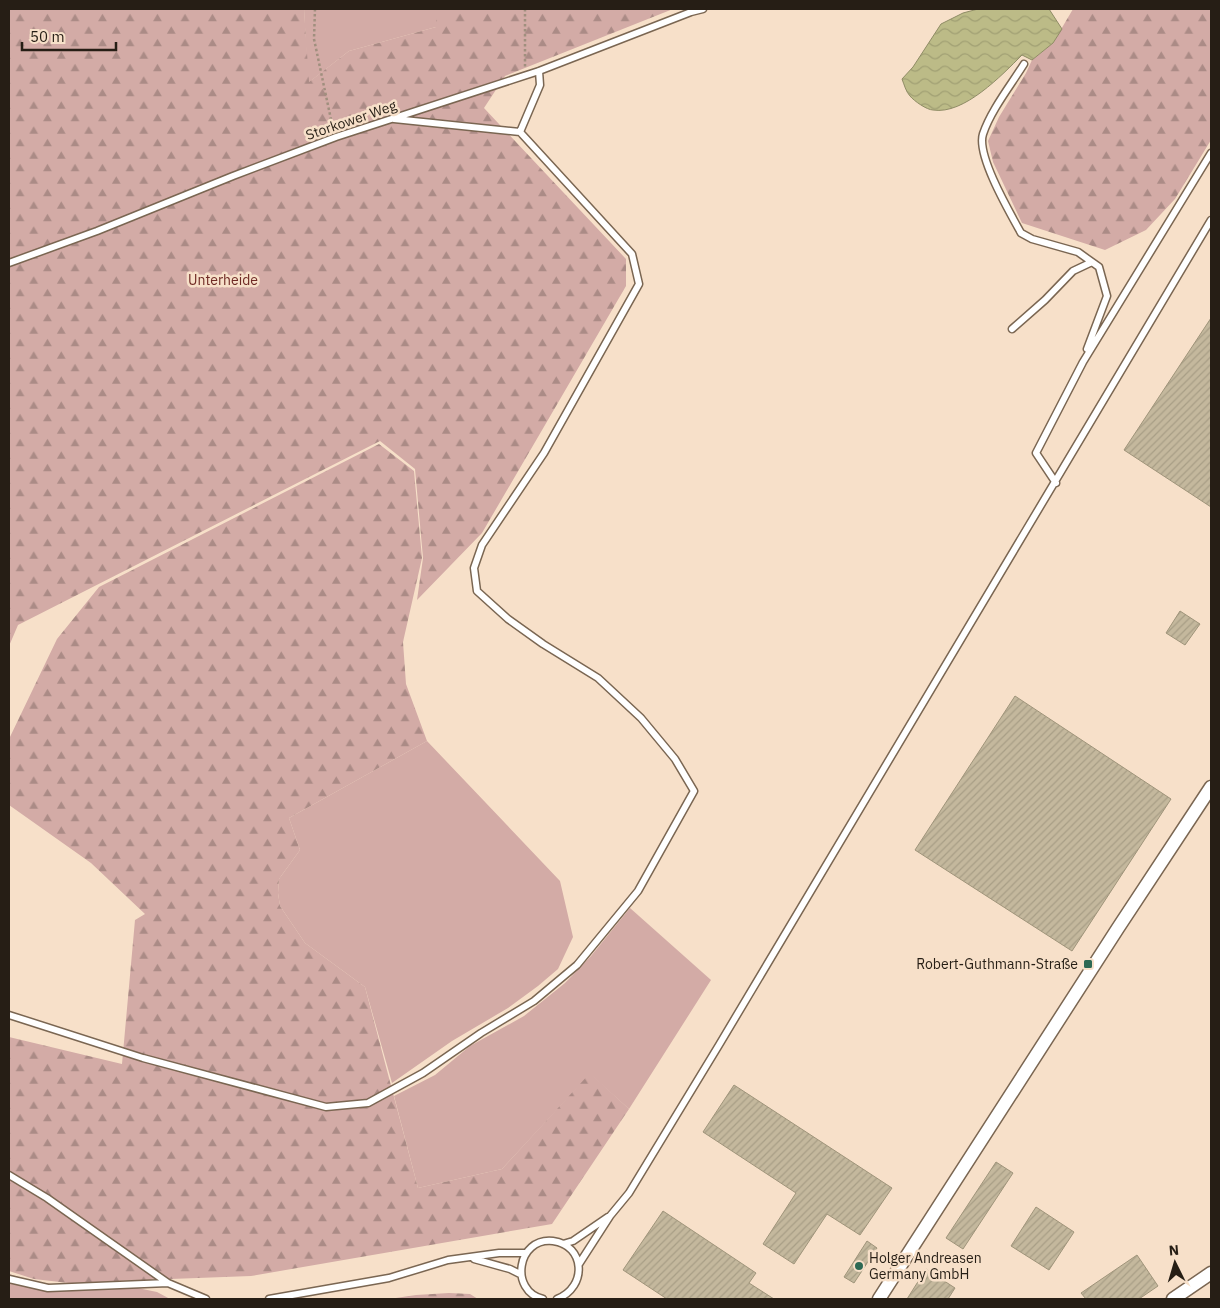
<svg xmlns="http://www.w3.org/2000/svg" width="1220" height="1308" font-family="'IBM Plex Sans',sans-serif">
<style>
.green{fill:#d3aba6}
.forest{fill:url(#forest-firs)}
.water{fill:url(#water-waves);stroke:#8f8c65}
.building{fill:url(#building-hatch);stroke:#9f947a}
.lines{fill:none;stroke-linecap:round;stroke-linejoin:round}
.service-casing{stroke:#7a6652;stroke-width:9}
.minor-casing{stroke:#7a6652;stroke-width:15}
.path{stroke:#a08f7e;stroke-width:2.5;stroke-dasharray:2.5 2.5;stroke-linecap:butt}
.service{stroke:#fff;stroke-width:6}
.minor{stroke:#fff;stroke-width:12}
.poi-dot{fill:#2d6954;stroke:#f7e0c9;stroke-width:2}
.labels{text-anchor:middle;stroke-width:5;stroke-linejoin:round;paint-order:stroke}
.street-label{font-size:14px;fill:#261e15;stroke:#f7e0c9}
.park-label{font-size:14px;fill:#6f2924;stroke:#f7e0c9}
.poi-label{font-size:14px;fill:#261e15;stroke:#f7e0c9;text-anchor:end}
</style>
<defs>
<pattern id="forest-firs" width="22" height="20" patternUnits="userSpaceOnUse" patternTransform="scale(1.25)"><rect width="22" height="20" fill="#d3aba6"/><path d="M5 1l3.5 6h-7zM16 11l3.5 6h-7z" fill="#ab8b86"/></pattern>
<pattern id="water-waves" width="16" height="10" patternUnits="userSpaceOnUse" patternTransform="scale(1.25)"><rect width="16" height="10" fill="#bcbb87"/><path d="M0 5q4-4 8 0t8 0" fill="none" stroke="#a1a074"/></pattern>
<pattern id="building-hatch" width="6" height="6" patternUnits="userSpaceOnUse" patternTransform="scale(1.25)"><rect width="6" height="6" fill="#c4b89d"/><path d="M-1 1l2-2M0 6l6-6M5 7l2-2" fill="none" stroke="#a89e86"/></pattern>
</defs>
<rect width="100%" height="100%" fill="#f7e0c9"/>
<path class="green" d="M304,9H436V27L349,51L308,83Z
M427,741L560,881L573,937L558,969L538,986L508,1008L452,1041L392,1083L365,987L305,943L280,906L278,893L279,879L300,850L289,818Z
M630,908L711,980L629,1109L590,1074L502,1169L418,1188L394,1096L435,1075L470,1046L524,1016L565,983L591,956Z
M9,1274L34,1282L77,1287L118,1284L157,1292L170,1299H9Z"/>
<path class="forest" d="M9,9H304L309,82L349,51L436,27V9H673L505,76L484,108L626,259V286L482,533L417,600L423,558L415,469L380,441L18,625L9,646Z
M1073,9H1211V140L1175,199L1146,230L1105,250L1022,223L993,162L988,141L999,117L1026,73L1032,60L1053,43Z
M379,444L414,471L422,558L403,642L406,684L427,741L289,818L300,850L279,879L278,893L280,906L305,943L365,987L418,1188L502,1169L590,1073L629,1109L552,1224L251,1276L117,1281L77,1284L34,1279L9,1271V1037L122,1064L135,920L145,914L91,863L9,805V739L57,639L99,587Z
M449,1293L470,1294L478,1299H389L416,1295Z"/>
<path class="water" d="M978,9H1049L1062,29L1053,43L1032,60L1022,55C1002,75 964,115 933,110C927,110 914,101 910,96C906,92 904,84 902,79L913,67L941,24L963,13Z"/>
<path class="building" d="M1211,318V507L1124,450Z
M1180,611L1200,624L1185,645L1166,633Z
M1015,696L1171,799L1072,951L915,850Z
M734,1085L892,1188L860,1235L827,1214L794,1264L763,1244L796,1193L703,1132Z
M996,1162L1013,1173L963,1249L946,1238Z
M1036,1207L1074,1232L1049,1270L1011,1246Z
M663,1211L756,1273L749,1283L774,1299H667L623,1270Z
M867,1241L877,1248L854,1283L844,1277Z
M1137,1255L1158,1286L1139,1299H1086L1081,1293Z
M926,1269L955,1288L948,1299H907Z"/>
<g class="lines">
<g class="service-casing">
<path id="service" d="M1024,64C1011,85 991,110 983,134C976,155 1010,213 1021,233L1032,239L1078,252L1099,267L1107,296L1087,349
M394,119L520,132L540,85L539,71
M9,263L97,231L233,176L336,137L539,71L691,12L703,9
M1012,329L1045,300L1073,271L1092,262
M1056,483L1036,453L1083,362L1211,153
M9,1015L143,1058L326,1107L368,1103L423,1073L481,1033L534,1001L577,965L638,891L694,791L675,759L641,718L598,678L543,644L508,619L477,591L474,568L482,545L544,453L639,284L632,254L520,132
M9,1175L47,1198L168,1283L206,1299
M563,1244L573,1241L608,1217
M474,1259L510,1269L520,1274
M579,1264L610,1216L629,1193L719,1045L1211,220
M9,1279L48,1288L168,1283
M269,1299L389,1278L448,1260L499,1253H526
M543,1299C509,1291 517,1237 553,1241C585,1245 588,1287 557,1299"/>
</g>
<g class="minor-casing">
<path id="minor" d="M879,1299L1118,928L1211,787
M1173,1299L1211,1273"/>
</g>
<path class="path" d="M315,9L314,39L333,129
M525,9V67"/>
<use href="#service" class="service"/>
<use href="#minor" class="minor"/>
</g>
<g class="poi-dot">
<rect x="1083" y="959" width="10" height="10" rx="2.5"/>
<circle cx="859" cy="1266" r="5"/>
</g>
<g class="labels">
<g class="street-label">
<text transform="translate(351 120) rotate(-19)" y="5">Storkower Weg</text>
</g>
<g class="park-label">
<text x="223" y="285">Unterheide</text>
</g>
<g class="poi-label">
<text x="1078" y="969">Robert-Guthmann-Straße</text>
<text x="869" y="1263" text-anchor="start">Holger Andreasen<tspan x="869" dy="16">Germany GmbH</tspan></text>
</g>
</g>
<rect width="1220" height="1308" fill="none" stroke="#261e15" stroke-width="20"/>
<g transform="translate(1175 1263) rotate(355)" stroke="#f7e0c9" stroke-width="4" paint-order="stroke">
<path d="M0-4L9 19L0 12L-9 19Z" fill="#261e15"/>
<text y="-8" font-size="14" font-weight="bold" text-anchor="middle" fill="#261e15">N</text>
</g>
<path d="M22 42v8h94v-8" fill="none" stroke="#261e15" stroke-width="2.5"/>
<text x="30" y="42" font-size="15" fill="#261e15" stroke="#f7e0c9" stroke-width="4" paint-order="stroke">50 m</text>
</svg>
